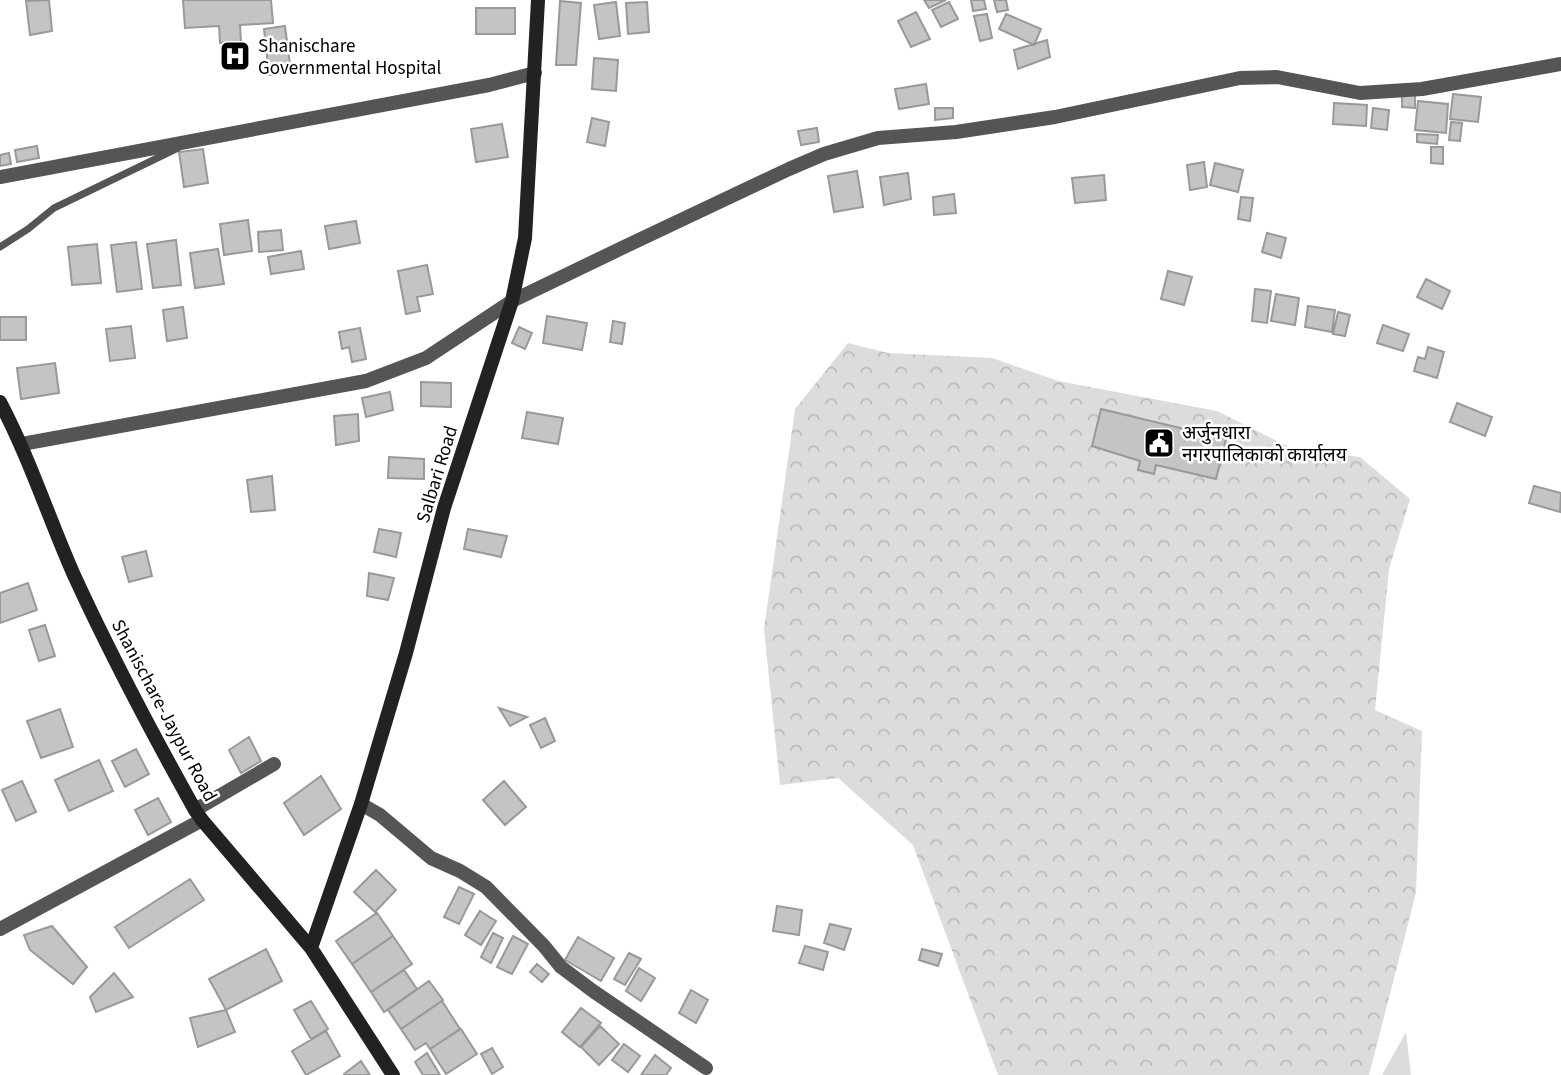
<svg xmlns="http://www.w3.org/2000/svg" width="1561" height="1075" font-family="'Source Sans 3','Noto Sans Devanagari',sans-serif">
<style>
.grass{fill:#dcdcdc}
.forest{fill:url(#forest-crowns)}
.building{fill:#c4c4c4;stroke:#999;stroke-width:2}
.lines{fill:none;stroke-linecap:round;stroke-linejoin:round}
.lane{stroke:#555;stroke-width:7}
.street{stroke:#555;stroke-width:14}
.secondary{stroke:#222;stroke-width:14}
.labels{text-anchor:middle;stroke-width:5;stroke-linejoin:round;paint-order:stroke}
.poi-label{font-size:19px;fill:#000;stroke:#fff;text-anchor:start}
.street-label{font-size:19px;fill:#000;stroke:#fff}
</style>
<defs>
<pattern id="forest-crowns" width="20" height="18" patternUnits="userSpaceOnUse" patternTransform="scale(1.75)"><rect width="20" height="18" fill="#dcdcdc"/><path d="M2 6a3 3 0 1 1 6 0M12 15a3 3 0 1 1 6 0" fill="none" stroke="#bbb"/></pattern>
</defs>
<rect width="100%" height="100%" fill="#fff"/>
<path class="grass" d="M1406,1032L1411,1075H1382Z"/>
<path class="forest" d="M848,343L888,353L992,358L1058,381L1217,411L1291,448L1360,457L1410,499L1389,569L1375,710L1422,731L1416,893L1369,1075H998L913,845L838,778L780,785L764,629L795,409Z"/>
<path class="building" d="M49,0L52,31L30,35L26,1Z
M183,0H271L273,23L240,25L241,42L220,43L219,26L185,28Z
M924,0H946L929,8Z
M971,0H984L986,9L973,11Z
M994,0H1006L1008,10L997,12Z
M560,1L581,3L576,65H556Z
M616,2L620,36L599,39L594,5Z
M647,2L649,32L628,34L626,3Z
M949,2L958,19L941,27L932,10Z
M476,8H515V34H476Z
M916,12L930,39L911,47L898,21Z
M987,14L992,38L980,41L974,16Z
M1006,14L1041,29L1034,45L999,29Z
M285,26L291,72L269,75L264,29Z
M1047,40L1050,57L1018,69L1014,50Z
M594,58L618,60L616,91L592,89Z
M926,84L929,104L899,109L895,89Z
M1453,94L1481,97L1478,122L1450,119Z
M1402,95H1415V108L1402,107Z
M1418,101L1448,104L1446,133L1415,130Z
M1334,103L1367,105L1366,126L1333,124Z
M935,108H953V118L935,120Z
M1373,108L1389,110L1387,130L1371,128Z
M592,118L609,122L605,146L587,142Z
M1451,122L1462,123L1460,141L1449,140Z
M502,124L508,157L476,162L471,129Z
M817,128L819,142L801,145L798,131Z
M1417,134L1438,135L1437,144L1417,142Z
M37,146L39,158L17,162L15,150Z
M1431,147H1443V164L1431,163Z
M203,149L208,183L184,187L179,152Z
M9,153L11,164L0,166V155Z
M1204,162L1207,187L1190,190L1187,165Z
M1215,163L1243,170L1238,192L1210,185Z
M857,171L863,207L834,212L828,176Z
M908,173L911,199L884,205L880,177Z
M1104,175L1106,200L1075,203L1072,178Z
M954,194L956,213L934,215L933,197Z
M1241,197L1253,198L1250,221L1238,219Z
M248,220L252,251L224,255L220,224Z
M356,221L360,243L329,249L325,226Z
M281,230L283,250L259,252L258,232Z
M1267,233L1286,238L1281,258L1262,252Z
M176,240L181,285L153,288L147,244Z
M136,242L142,289L117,292L111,245Z
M97,244L101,283L72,285L68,247Z
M218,249L224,284L195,288L190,253Z
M301,251L304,269L271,274L268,257Z
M427,265L433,294L417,297L420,311L406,314L398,271Z
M1168,271L1192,277L1184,305L1161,299Z
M1426,279L1450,291L1442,309L1417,297Z
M1255,289L1271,291L1267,323L1252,321Z
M1276,294L1299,298L1295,325L1271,321Z
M1308,306L1335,310L1332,332L1305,327Z
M183,307L187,338L167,341L163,310Z
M1338,312L1350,315L1345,336L1333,334Z
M547,316L587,323L582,350L543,343Z
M0,317H26V340H0Z
M613,321L625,323L622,344L610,342Z
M1383,325L1409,334L1403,351L1377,343Z
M131,326L135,358L110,361L106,329Z
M519,327L532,333L525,349L512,343Z
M360,328L366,359L352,362L349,347L342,349L339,332Z
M1428,347L1444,352L1437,378L1414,371L1418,357L1425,359Z
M55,363L59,393L21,399L17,368Z
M421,382L451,383V407L421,406Z
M390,392L393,410L366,417L362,398Z
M1457,403L1492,417L1485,436L1450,422Z
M1101,409L1226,439L1216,479L1156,465L1154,474L1138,470L1140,461L1092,446Z
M527,412L563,418L558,444L522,438Z
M358,414L359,441L336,445L334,416Z
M389,457L424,459V479L388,478Z
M272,476L275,510L251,512L247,480Z
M1534,486L1561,493L1560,512L1529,503Z
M379,529L401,533L396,557L374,552Z
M468,529L507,536L501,557L464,549Z
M146,551L152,576L129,582L122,557Z
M369,573L394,578L388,600L367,596Z
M28,583L37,610L0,623V593Z
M45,625L55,656L39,661L29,630Z
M499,708L527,717L510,726Z
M60,709L73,747L41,758L27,721Z
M545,718L555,741L541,748L530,725Z
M249,737L261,761L241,773L229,750Z
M136,749L149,774L125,787L112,761Z
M99,760L113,791L69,811L55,780Z
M321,776L341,809L304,835L284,803Z
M22,781L36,812L16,821L2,790Z
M504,781L526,807L505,825L483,800Z
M158,798L171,822L148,835L135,810Z
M376,870L396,890L375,912L354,892Z
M190,879L204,900L129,948L115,927Z
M459,887L474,894L459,924L444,917Z
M777,906L802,910L799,935L773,931Z
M480,911L496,921L481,945L465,935Z
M377,913L393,936L352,964L336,941Z
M830,924L851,929L844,950L824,943Z
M52,926L87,967L73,984L30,950L24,935Z
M493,933L503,938L491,963L481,957Z
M393,936L412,964L371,992L352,964Z
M513,936L528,944L512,974L497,967Z
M578,937L614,958L601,981L565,960Z
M805,946L828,952L823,970L799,963Z
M266,949L282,981L226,1010L209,979Z
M922,949L942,954L938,966L919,960Z
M629,953L641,959L625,985L614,979Z
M537,964L549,974L542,982L530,972Z
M639,968L655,978L641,1001L626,991Z
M404,970L417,989L384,1012L371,992Z
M114,973L133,997L96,1012L90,997Z
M429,981L443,1000L401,1029L388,1010Z
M691,990L708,1000L696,1023L679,1013Z
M311,1001L328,1029L311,1039L294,1010Z
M442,1001L460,1029L430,1049L426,1043L415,1050L401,1029Z
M581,1008L601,1023L580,1047L562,1032Z
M226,1010L235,1032L198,1047L190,1018Z
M600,1026L619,1044L599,1065L581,1047Z
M461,1029L477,1054L446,1074L430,1049Z
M326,1031L340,1056L306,1075L292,1051Z
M624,1044L640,1056L628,1072L612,1060Z
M492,1048L503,1067L492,1074L481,1054Z
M427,1053L440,1075H423L415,1062Z
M655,1055L671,1068L666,1075H641Z
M361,1061L370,1075H345L344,1074Z"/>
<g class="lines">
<path class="lane" d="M0,247L28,229L54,208L178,148"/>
<path class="street" d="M0,177L489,85L535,73
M22,444L366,381L426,358L512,301L624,247L789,169L824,154L878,138L956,132L1055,117L1240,78L1277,77L1360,93L1422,89L1561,64
M361,804L380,815L431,858L460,871L486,887L544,946L561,967L593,991L706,1068
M195,810L274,764
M0,929L202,820"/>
<path class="secondary" d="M0,402C29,457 48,516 73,573C110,654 152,733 195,810L202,820L311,948L393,1075
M311,948L361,804L406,653L444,508L512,301L525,238L538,0"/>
</g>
<defs>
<g id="hospital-square" transform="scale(1.575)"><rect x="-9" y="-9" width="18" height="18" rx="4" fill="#000" stroke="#fff"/><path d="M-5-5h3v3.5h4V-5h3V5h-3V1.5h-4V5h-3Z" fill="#fff"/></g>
<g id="civic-square" transform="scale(1.575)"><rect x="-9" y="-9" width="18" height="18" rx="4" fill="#000" stroke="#fff"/><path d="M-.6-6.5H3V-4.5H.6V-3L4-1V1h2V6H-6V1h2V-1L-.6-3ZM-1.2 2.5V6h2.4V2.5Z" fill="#fff"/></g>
</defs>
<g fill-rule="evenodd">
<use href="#hospital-square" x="235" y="56"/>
<use href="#civic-square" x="1159" y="443"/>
</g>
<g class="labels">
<g class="poi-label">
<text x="258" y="52">Shanischare<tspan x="258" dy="22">Governmental Hospital</tspan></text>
<text x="1182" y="439">अर्जुनधारा<tspan x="1182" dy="22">नगरपालिकाको कार्यालय</tspan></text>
</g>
<g class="street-label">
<text transform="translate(436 474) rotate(-73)" y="7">Salbari Road</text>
<text transform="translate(165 710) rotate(62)" y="7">Shanischare-Jaypur Road</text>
</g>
</g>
</svg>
